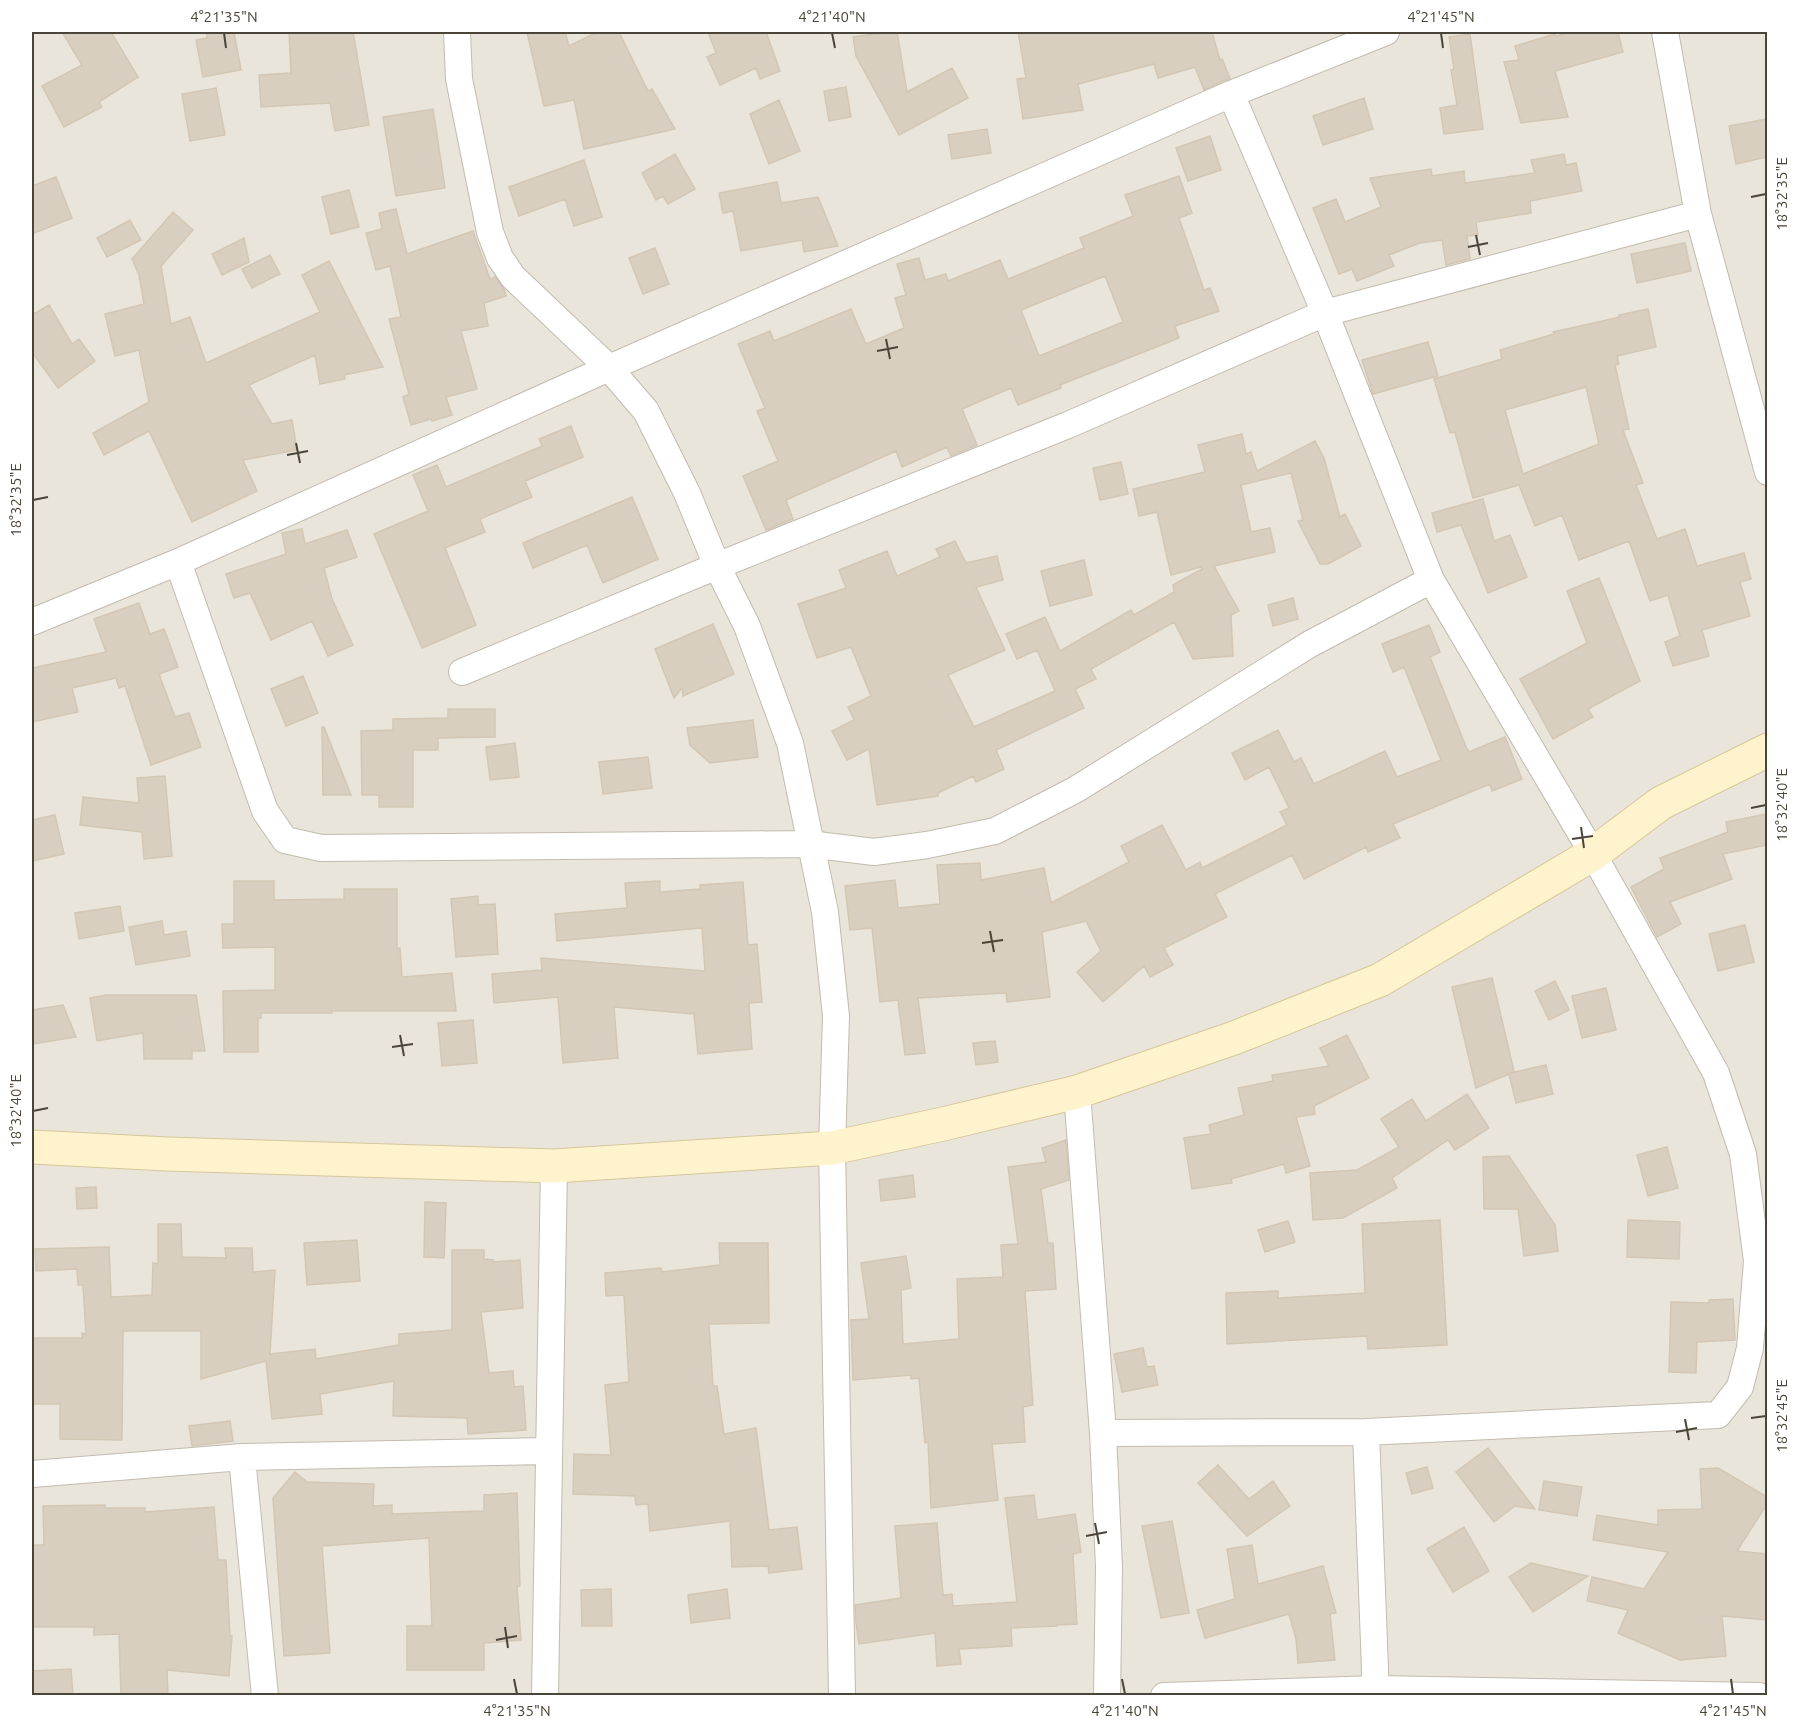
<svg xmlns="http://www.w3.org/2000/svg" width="1799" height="1727" font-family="Ubuntu,sans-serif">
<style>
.residential{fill:#eae5da}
.building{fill:#d8cfc1;stroke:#d3c7b4;stroke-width:1.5;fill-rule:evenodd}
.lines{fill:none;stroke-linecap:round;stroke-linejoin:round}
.street-casing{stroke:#c2bbae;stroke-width:28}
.secondary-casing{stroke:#d6c79b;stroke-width:35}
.street{stroke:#fff;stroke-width:26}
.secondary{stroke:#fff3cd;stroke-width:33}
.ticks{fill:none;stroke:#4b4439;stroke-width:2}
.neatline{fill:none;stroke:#4b4439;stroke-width:2}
.ticks-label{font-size:15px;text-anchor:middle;fill:#4b4439}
</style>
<rect width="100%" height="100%" fill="#f6f3ec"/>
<path class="residential" d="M32,32H1767V1695H32Z"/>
<path class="building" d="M62,32H111L138,77L99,102L102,107L64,127L42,86L82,65Z
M206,32H234L241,70L203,77L196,40L207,38Z
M289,32H353L369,125L335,131L330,103L261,107L259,75L291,73Z
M527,32H565L569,46L597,32H619L648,91L652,89L675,129L584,149L574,100L544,106Z
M708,32H766L780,71L760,79L756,68L720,85L707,57L716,53Z
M889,32H897L907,92L952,68L968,98L899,135L856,56L853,37Z
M1018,32H1212L1220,60L1222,59L1230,78L1204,90L1195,67L1158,78L1154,64L1078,84L1083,110L1023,119L1017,79L1026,78Z
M1573,32H1618L1623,52L1555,71L1568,117L1521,123L1504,62L1519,60L1515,46L1555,34L1556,36Z
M1470,34L1483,129L1444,134L1440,108L1457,105L1451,70L1454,69L1449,37Z
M846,87L851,117L829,121L824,91Z
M216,88L225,135L190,141L182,94Z
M1364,98L1373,129L1323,145L1313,116Z
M779,100L800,151L769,164L750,114Z
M433,109L445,188L396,196L383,117Z
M1767,119V157L1736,164L1729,126Z
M987,129L991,153L952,159L948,135Z
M1210,136L1221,170L1188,181L1176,148Z
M675,154L695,189L668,204L663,196L656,200L642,173Z
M1564,154L1566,165L1576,163L1582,191L1530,201L1531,213L1476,222L1478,235L1467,236L1470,259L1446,265L1442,240L1420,243L1389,255L1394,266L1357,281L1352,269L1339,274L1313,208L1336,199L1345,222L1381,207L1370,178L1431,169L1432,176L1464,171L1465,183L1535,173L1531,160Z
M584,160L602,217L574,226L565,199L519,216L509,187Z
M1179,176L1192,213L1179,218L1204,290L1210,288L1219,311L1175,326L1179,338L1060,385L1061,388L1018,405L1011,388L962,409L977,445L951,456L947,447L902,467L896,451L786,500L793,519L766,530L743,476L778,461L757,411L765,408L738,344L770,331L774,341L851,309L866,344L904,328L895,298L906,295L897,264L919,258L925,280L946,274L948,281L1000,260L1008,279L1084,248L1080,238L1133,216L1125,195ZM1105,276L1123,322L1039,356L1021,310Z
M56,177L72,218L32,234V186Z
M777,182L781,203L818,197L838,246L804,252L802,240L741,251L733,211L723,213L719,193Z
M349,190L359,227L331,234L322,197Z
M396,209L407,254L473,231L490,279L495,277L504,289L506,296L484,303L488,326L461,331L477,389L446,397L452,415L432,421L431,419L411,425L403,397L409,394L389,319L401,317L390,266L376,270L366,233L382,229L379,213Z
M173,212L193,230L161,266L171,324L190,317L206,363L320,312L302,275L329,261L383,367L344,375L345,379L320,384L315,355L249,385L272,424L292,420L297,450L243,460L257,491L192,522L149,431L104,455L93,433L149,402L139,350L115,356L105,314L144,304L139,275L132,259Z
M130,220L141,240L107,257L97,238Z
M244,238L249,262L222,275L212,254Z
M1685,243L1691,271L1637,283L1631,254Z
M655,248L669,284L643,294L629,258Z
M270,255L280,274L252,288L242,269Z
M49,305L72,344L79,339L95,361L58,388L32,352V315Z
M1648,309L1656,347L1617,356L1619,364L1615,365L1629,429L1623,430L1643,483L1636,485L1657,539L1685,529L1697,566L1744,553L1751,579L1740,582L1750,616L1702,630L1709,656L1673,666L1665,642L1680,636L1668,595L1650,601L1629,541L1579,560L1562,515L1535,526L1519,485L1473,498L1455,432L1450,433L1434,379L1502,359L1500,350L1554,334L1553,332L1620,317L1619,315ZM1586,387L1599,444L1523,474L1505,410Z
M1428,342L1438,376L1373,394L1362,360Z
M571,426L583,457L525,481L532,497L480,519L485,532L445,548L476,625L422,648L374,534L428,511L413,475L437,465L446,487L542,446L539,439Z
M1242,434L1246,454L1251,452L1257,471L1315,441L1324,458L1340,517L1345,514L1361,546L1328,564H1320L1298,521L1303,520L1291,473L1241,485L1251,532L1270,528L1275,552L1214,566L1239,611L1231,615L1233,656L1193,659L1174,622L1091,669L1096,679L1075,689L1084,708L996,750L1004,769L976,782L973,776L938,793V796L877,805L869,749L847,760L832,731L854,720L848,707L871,696L851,647L817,658L798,604L846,588L839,570L887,551L897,576L940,557L936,549L955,541L966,563L997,556L1003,580L976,587L1005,650L948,675L974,727L1055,691L1037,650L1017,659L1006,634L1045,617L1060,651L1131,610L1134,615L1174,592L1173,585L1202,569L1201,567L1171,575L1157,512L1139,516L1133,489L1205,472L1198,445Z
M1121,462L1128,494L1100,500L1093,468Z
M632,497L658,559L603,583L587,545L533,568L523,543Z
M1483,499L1494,541L1510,535L1527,577L1488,593L1461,525L1437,532L1432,513Z
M302,529L305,544L347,530L357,557L324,568L332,599L353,645L328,656L312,621L271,640L250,593L234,598L226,574L286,554L282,533Z
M1084,560L1092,595L1050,606L1041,571Z
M1599,578L1640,681L1588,709L1593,717L1553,739L1520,679L1587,643L1567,591Z
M1293,598L1298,619L1273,626L1268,605Z
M139,603L150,634L164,629L178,667L159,674L175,717L189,713L201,747L151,765L125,686L119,688L116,678L72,688L78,712L32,722V668L106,652L94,619Z
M713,624L734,674L683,696L682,688L674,698L655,649Z
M1429,625L1440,652L1430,657L1467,749L1469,752L1505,737L1522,779L1492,791L1490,784L1393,824L1400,838L1368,852L1366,847L1304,879L1292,855L1215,894L1227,917L1164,948L1173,965L1150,977L1144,966L1103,1002L1077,972L1101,951L1086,921L1042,932L1050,997L1007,1002L1006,993L918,998L925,1053L905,1055L898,1000L880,1002L872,928L850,930L845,886L895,880L898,908L940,904L937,865L980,863L981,880L1044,868L1051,903L1129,862L1121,846L1162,825L1186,870L1200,862L1202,868L1287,825L1280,812L1289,808L1269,767L1245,780L1232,753L1278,730L1294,762L1301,758L1314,784L1385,751L1397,777L1441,760L1404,667L1393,672L1382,644Z
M303,676L318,713L286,726L271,689Z
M448,709H495V737L438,738V750H413V807H379V795H362L361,731L393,730V719L448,718Z
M753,720L758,757L710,763L690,745L687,728Z
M322,727H324L351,795H323Z
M515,743L519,777L490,780L486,747Z
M648,757L652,788L603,794L599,762Z
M165,776L172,856L144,859L142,832L80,825L83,797L139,803L137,778Z
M1767,814V845L1723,854L1732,879L1670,902L1681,924L1657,937L1631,887L1664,869L1660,858L1728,832L1726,822Z
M55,815L64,854L32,861V820Z
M234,881H274V900L344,899V889H397V948H400L402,977L452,973L456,1011H332V1013H261V1018H258V1052H224L223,991L275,990V947L223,948L222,924H234Z
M660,881V892L700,889V885L743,882L748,945L757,944L762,1002L749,1003L752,1049L698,1054L694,1014L614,1007L618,1058L563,1063L558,997L494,1003L492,974L542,970L541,958L705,971L702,928L557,941L555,914L627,908L625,883Z
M478,896V905L495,904L498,954L456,957L451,899Z
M120,906L124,931L79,939L75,913Z
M162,921L164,935L186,931L190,956L136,965L129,927Z
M1745,925L1754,962L1718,971L1709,934Z
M1492,978L1514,1071L1510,1073L1546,1065L1553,1094L1516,1103L1509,1074L1476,1088L1452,987Z
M1555,981L1569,1010L1549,1020L1535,991Z
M1606,988L1616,1030L1582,1038L1572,996Z
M106,995H196L205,1051H192V1059H144L143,1033L97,1041L90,998Z
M63,1005L76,1037L32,1044V1010Z
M473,1020L477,1063L442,1066L438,1023Z
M1347,1035L1369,1078L1314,1106L1315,1114L1296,1117L1310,1166L1286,1173L1284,1164L1231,1179L1232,1183L1192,1189L1184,1138L1211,1134L1209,1125L1244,1115L1238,1088L1273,1081L1272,1075L1329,1066L1320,1048Z
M995,1041L998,1062L976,1065L973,1043Z
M1467,1094L1489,1128L1455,1150L1448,1140L1392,1178L1397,1188L1343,1218L1313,1220L1310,1173L1357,1170L1399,1147L1381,1119L1412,1099L1426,1121Z
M1066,1140L1069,1180L1041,1189L1048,1243H1053L1056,1289L1025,1291L1033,1405L1023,1407L1025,1442L992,1444L998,1500L931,1508L928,1442L925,1443L919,1378L911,1379V1375L853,1380L851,1320L869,1319L861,1263L906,1256L911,1288L901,1290L903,1344L959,1339L957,1279L1003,1277L1001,1245L1018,1244L1008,1167L1046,1162L1042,1148Z
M1667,1147L1678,1188L1648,1196L1637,1155Z
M1509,1156L1555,1225L1558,1251L1524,1256L1518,1209H1484L1483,1157Z
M913,1175L915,1197L881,1201L879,1180Z
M96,1187L97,1208L77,1209L76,1188Z
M425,1202L446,1203L444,1258L424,1257Z
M1440,1220L1447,1345L1368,1349L1367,1336L1227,1344L1226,1293L1278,1291V1298L1365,1293L1362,1224Z
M1628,1220L1680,1222L1679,1259L1627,1257Z
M1288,1221L1295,1242L1265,1252L1258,1230Z
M158,1224H181L182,1257L226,1258L225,1248H252L253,1272L275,1270L270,1354L315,1349L316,1359L399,1345V1334L452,1330V1250H484V1259L493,1260V1262L520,1260L523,1308L481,1312L489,1373L513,1371L514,1387L523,1386L526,1430L468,1434L467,1418L393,1416L394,1381L320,1394L322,1414L272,1419L266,1361L201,1379V1331H123L122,1440L60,1439V1404H32V1338H82V1333L86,1334L83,1285H78L77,1269L36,1271L35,1249L109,1247L111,1297L152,1295L153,1263L158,1264Z
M357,1240L360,1281L307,1285L304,1243Z
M719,1243H768L769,1323L709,1324L713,1386H717L724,1434L756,1428L769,1530L797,1527L802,1569L769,1573L768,1566L732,1567L730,1521L650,1531L648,1504L636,1505L635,1496L573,1494L574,1454L611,1455L605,1385L629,1382L624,1295L606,1296L605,1273L661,1268L662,1272L720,1265Z
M1733,1299L1735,1340L1697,1342L1696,1373L1669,1372L1671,1302L1709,1303V1300Z
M1143,1348L1147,1367L1154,1366L1158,1385L1122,1392L1114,1354Z
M230,1421L233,1441L192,1446L189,1426Z
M1488,1448L1535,1509L1515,1506L1494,1522L1456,1472Z
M1218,1465L1249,1499L1273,1481L1290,1506L1247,1536L1198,1483Z
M1427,1467L1433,1488L1412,1494L1406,1473Z
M1718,1468L1767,1497V1504L1737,1551L1767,1554V1620L1722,1616L1726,1656L1680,1660L1618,1633L1628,1610L1587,1601L1592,1577L1644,1589L1668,1552L1593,1540L1597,1515L1658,1525V1510L1702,1509L1700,1469Z
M295,1472L307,1482L374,1484L373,1506L392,1505V1514L484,1511V1495L517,1493L520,1586H517L521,1640L484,1643V1670H407V1626H432L429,1538L322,1546L330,1653L284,1656L273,1498Z
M1544,1481L1582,1487L1577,1516L1539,1510Z
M1034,1495L1037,1520L1075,1514L1081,1552L1073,1554L1077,1624L1057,1625V1626L1011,1628L1012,1646L959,1649L961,1664L937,1666L935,1633L859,1644L856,1623L855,1605L901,1598L895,1526L937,1523L943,1595L952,1594L953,1606L1017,1602L1005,1498Z
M105,1505V1508H145V1512L214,1507L218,1560H226L230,1636H232L229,1676L167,1670L168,1695H121L119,1634L94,1635V1627H32V1545H44L43,1506Z
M1172,1521L1189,1613L1161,1618L1142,1526Z
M1464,1527L1489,1571L1453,1592L1427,1549Z
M1252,1545L1258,1584L1323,1566L1336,1613L1330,1614L1335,1660L1298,1663L1296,1639L1289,1614L1205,1638L1197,1610L1235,1599L1227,1549Z
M1531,1563L1588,1576L1533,1612L1509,1577Z
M611,1589L612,1626H582L581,1590Z
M727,1589L730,1618L691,1623L688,1595Z
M71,1669L73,1695H32V1671Z"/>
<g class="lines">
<g class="street-casing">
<path id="street" d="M457,32L459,79L490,232L500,258L513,277L609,368L646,411L687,493L717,566L747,626L790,743L825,912L836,1016L832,1148L842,1696
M1665,32L1698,214L1768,472
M178,562L265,811L285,840L321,848L809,844L874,852L927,845L995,831L1075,790L1310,644L1431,580
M32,622L178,562L609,368L1231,94L1386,32
M462,672L717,566L1068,425L1325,313L1698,214
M1077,1092L1103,1433L1109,1567L1107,1696
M1366,1432L1376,1696
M1103,1433L1366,1432L1718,1415L1740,1387L1750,1348L1757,1261L1743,1154L1716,1073L1593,854L1431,580L1325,313L1231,94
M242,1457L265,1696
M32,1474L242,1457L549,1451
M545,1696L554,1166
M1164,1696L1376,1689L1759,1696"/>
</g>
<g class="secondary-casing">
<path id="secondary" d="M32,1147L167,1154L554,1166L832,1148L943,1124L1077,1092L1234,1038L1380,980L1593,854L1661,803L1768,750"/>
</g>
<use href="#street" class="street"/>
<use href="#secondary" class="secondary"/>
</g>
<path class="ticks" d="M224,33L226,48M832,33L835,48M1441,33L1443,48M1751,197L1766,194M1476,235L1480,255M1468,247L1488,243M886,339L890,359M877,351L898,347M296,443L300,463M287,455L308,451M33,500L48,497M1751,808L1766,805M1581,827L1584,848M1572,839L1593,836M990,931L994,952M982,943L1003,940M400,1035L404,1056M392,1047L413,1044M33,1111L48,1108M1751,1418L1766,1416M1685,1419L1689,1440M1676,1432L1697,1428M1095,1523L1099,1544M1086,1536L1107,1532M505,1627L508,1648M496,1640L517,1636M514,1679L517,1694M1122,1679L1125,1694M1731,1679L1733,1694"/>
<rect width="1799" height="1727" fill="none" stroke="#ffffff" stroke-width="66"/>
<rect x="33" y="33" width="1733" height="1661" class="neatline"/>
<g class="ticks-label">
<text x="224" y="22">4°21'35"N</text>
<text x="832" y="22">4°21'40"N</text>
<text x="1441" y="22">4°21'45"N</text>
<text transform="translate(1782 194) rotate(-90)" y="5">18°32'35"E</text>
<text transform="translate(16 500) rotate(-90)" y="5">18°32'35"E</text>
<text transform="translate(1782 805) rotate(-90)" y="5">18°32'40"E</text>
<text transform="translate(16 1111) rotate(-90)" y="5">18°32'40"E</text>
<text transform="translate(1782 1416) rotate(-90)" y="5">18°32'45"E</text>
<text x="517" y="1716">4°21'35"N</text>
<text x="1125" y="1716">4°21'40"N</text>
<text x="1733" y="1716">4°21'45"N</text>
</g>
</svg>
